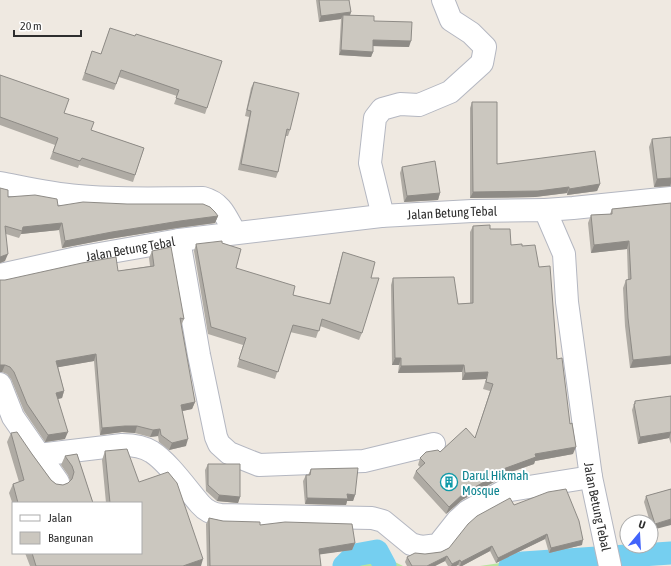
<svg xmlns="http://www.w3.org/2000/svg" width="671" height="566" font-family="'Asap Condensed',sans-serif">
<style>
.green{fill:#b6e59e}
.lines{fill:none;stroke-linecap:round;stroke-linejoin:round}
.canal{stroke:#75cff0;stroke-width:23}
.minor-casing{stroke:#b4b7c1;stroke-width:24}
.minor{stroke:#fff;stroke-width:22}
.wall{fill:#afaba4}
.shaded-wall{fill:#8e8b86}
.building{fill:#cbc7bf;stroke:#8e8b86}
.labels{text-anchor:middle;stroke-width:4;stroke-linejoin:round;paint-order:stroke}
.street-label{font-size:13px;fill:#2e2e2e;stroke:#fff}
.culture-label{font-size:13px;fill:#0d838f;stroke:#fff;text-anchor:start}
</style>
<rect width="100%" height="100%" fill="#efe9e1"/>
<path class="green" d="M618,545L619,566H480Z
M362,546L403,566H350Z"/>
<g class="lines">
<path class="canal" d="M344,566L355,555L377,551L385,566
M510,566L523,563L671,553"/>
<g class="minor-casing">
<g id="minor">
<path d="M0,183C26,188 52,194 78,196C119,200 162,198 203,198C222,203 226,217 235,233"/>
<path d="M545,210L573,208L671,198"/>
<path d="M381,216V208L370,163L375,118L382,109L400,104L419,105L450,92L482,63L485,47L471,33L451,20L443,0"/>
<path d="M179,240L199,355L216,437L219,444L229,453L259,465L364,461L434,444"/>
<path id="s1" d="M0,275L77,258L179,240L381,216L472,211L545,210L564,254L567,302L591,477L610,566"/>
<path d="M0,384L13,417L58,482"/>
<path d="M38,455L122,445C132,445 143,446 152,452C168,462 187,489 200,504C206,511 212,514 221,515L372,518L383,521L411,544L422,547L438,545L457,521L468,511L504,491L591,477"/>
</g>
</g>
<use href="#minor" class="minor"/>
</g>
<path class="wall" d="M316,0H349L351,12L350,15L374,21L409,47L373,46V52L371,57L339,55L341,19L319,22Z
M110,28L207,108L205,114L174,104L177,96L119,77L114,90L82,80L92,51L101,54Z
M0,75L64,113L91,130L144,148L133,182L79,165L78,168L50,159L55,145L0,125Z
M254,82L290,130L288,136H285L278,172L276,178L238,170L249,117L245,116L251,88Z
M472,102L497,164L600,184L597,191L567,195V193L535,197L470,198V108Z
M671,137V186L654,187L649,147L652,139Z
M402,167L440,193L438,200L404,202L400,173Z
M8,197L58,206L218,216L215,223L177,228L109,239L62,248L59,230L21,234L19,238L6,234L5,261L0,263Z
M671,203V364L630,368L625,326L623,288L626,280H628L627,249L591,253L588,223L591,215L610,214L612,209Z
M473,226L490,229L511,245L522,246L539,267L557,359L573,454L535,461L534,464L496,477L494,482L462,500L446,514L413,478L416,471L420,467L418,465L420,458L440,452L475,438L490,391L483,389L486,379L462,380V372L398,373L399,365H392L391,285L393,278L458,304L470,303V232Z
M222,243L236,268L293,295L329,304L341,259L343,252L371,278L362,333L359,340L320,326L316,338L290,332L275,379L237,367L243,345L208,334L194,251L196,244Z
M152,251L184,319L181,326L195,402L192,409L182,411L186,446L169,450L159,442L158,436L150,437L135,433L122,432L100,435L94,361L58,367L64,391L62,398L58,399L65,439L45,442L24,411L11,379L7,374L2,372L5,280L118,271L150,266L149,258Z
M671,396V444L669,438L638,444L632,410L635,401Z
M11,433L32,454L51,480L56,484L63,485L68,483L70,481L68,475L61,465L65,456L77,454L93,503H13V505L9,493L13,484L19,482L7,442Z
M105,451L139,482L201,566H30L25,553H141V503H106L102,460Z
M208,464L240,497L238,503L217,501L206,491L205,470Z
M311,469L355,495L353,501H347L346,505L305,504L303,481L306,475H308Z
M671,489L652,530L651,526V522H650L644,502L646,496Z
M514,505L582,545L549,553L545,539L496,563L490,551L462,566H459L458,565L456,566H448L445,561L435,566H407L405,562L407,557L441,552L449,548Z
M209,518L223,521L260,525L355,543L352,550L319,554L321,566H207L206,524Z"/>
<path class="shaded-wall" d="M351,12L349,18L343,15L341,19L319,22L321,16Z
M373,40L411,41L409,47L371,46Z
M341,50L373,52L371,57L339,55Z
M671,178V183L670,186L654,187L657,179Z
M600,184L597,191L567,195L569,189Z
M569,187L567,193L535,197L470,198L473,192Z
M440,193L438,200L404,202L407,196Z
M218,216L215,223L177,228L109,239L62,248L65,241L112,232L180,221Z
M62,223L59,230L21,234L23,227Z
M629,241L627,249L591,253L594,245Z
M8,254L5,261L0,263V257Z
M96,354L94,361L54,368L56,361Z
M671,356V364L630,368L633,360Z
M395,358H401L399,365H392Z
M0,365H5L2,372H0Z
M464,365L462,372L398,373L401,366Z
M488,372L486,379L462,380L465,373Z
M64,391L62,398L53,400L56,393Z
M195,402L192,409L178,412L181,405Z
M125,426H137L135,433L122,432L100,435L102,428Z
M160,429L158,436L150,437L153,430Z
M68,432L65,439L45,442L48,435Z
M671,432L669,438L638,444L640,437Z
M188,439L186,446L169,450L172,443Z
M576,447L573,454L535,461L534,464L496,477L494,482L462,500L446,514L449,507L464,493L495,472L535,454Z
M347,494L355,495L353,501H347L346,505L305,504L307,498Z
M219,495L240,497L238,503L217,501Z
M671,519V525L652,530L655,524Z
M547,534L545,539L496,563L498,558Z
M583,540L582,545L549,553L551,548Z
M355,543L352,550L316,555L319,549Z
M492,546L490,551L462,566H460L461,562Z
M447,556L445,561L435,566H427Z
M203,559L201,566H183Z
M460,560L458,565L456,566H451L452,564Z"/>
<path class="building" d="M319,0H349L351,12L321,16Z
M343,15L374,16V21L412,22L411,41L373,40V52L341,50Z
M110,28L135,36L136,34L222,61L207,108L176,98L179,90L121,70L116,84L85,73L92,51L101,54Z
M0,75L69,99L64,113L94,122L91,130L144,148L135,175L82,158L80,161L53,152L58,138L0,117Z
M254,82L299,93L290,130L287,129L278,172L241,164L251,111L247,110Z
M472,102H497V164L595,151L600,184L569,189V187L538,191L473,192Z
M671,137V178L657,179L652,139Z
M435,161L440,193L407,196L402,167Z
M0,188L8,190V197L35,195L57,199L58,206L83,202L127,204H203L210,207L215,212L218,216L180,221L112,232L65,241L62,223L23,227L22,231L5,226L8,254L0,257Z
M671,203V356L633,360L628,318L626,280L631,279L629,241L594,245L591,215L612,214V209Z
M490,225V229H510L511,245L522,244V246L535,245L539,267L550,266L557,359L562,358L570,424L572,423L576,447L535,454L536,457L495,472L497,475L464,493L449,507L416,471L425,463L420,458L426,452L438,450L440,452L466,428L475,438L493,384L486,382L488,372L465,373L464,365L401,366V358H395L393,278L454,277L458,304L473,303V226Z
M222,241V243L241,249L236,268L295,286L293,295L330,304L343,252L375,262L371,278H379L362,333L322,319L319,331L293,325L278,372L239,359L246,338L211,327L196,244Z
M171,247L184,319L180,318L195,402L181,405L188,439L172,443L161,435L160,429L153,430L137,426H125L102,428L96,354L56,361L64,391L56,393L68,432L48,435L27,404L14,372L10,367L5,365H0V280H5L82,263L116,257L118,271L154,266L152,251Z
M671,396V432L640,437L634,404H635V401Z
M17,432L32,454L51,480L56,484L63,485L68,483L72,479L74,472L72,466L65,456L77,454L93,503H18L13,484L24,480L11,433Z
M127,449L139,482L168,472L177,483L203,559L183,566H36L32,553H141V503H110L105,451Z
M208,464H240V497L219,495L208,485Z
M358,468L355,495L347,494L348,499L307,498L306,475H310L311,469Z
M566,489L579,521L583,540L551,548L547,534L498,558L492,546L461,562L460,560L452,564L447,556L427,566H412L407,557L415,553L425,554L441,552L449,548L468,524L477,516L510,498L514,505L548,492Z
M671,489V519L655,524L646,496Z
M209,518L223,521L260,522V525L285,522L352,524L355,543L319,549L321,566H210Z"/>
<defs>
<g id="building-ring" transform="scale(0.9)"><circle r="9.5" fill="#fff" stroke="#0f9aa8" stroke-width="1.5"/><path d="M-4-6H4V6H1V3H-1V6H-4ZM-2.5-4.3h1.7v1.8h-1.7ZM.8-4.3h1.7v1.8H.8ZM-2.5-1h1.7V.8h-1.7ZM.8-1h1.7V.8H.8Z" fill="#0f9aa8"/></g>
</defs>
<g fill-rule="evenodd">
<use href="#building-ring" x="449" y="482"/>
</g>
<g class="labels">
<g class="street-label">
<text dy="5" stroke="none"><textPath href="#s1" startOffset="457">Jalan Betung Tebal</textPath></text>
<text dy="5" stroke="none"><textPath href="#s1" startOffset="133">Jalan Betung Tebal</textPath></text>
<text dy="5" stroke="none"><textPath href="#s1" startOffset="853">Jalan Betung Tebal</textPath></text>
</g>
<g class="culture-label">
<text x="462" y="480">Darul Hikmah<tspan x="462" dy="15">Mosque</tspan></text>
</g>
</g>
<rect x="12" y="502" width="130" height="52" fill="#ffffff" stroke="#ababab"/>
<rect x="20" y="515" width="20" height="6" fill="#ffffff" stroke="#ababab"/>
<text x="48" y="522" font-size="12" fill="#2e2e2e">Jalan</text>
<rect x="20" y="532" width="20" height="12" fill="#cbc7bf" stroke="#ababab"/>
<text x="48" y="542" font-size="12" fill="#2e2e2e">Bangunan</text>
<g transform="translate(639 534) rotate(18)"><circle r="19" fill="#ffffff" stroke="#ababab"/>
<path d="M0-3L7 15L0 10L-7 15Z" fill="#4264fb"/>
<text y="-6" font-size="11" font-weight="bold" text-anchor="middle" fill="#2e2e2e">U</text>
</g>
<path d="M14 30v6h67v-6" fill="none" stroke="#2e2e2e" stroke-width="2"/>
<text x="20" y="30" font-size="12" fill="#2e2e2e" stroke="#ffffff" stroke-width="3" paint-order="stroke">20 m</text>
</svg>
